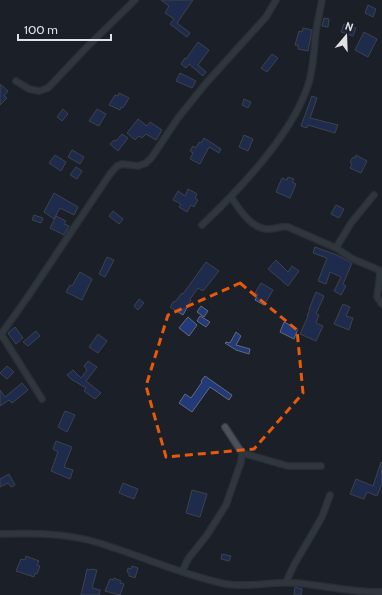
<svg xmlns="http://www.w3.org/2000/svg" width="382" height="595" font-family="Cabin,sans-serif">
<style>
.building{fill:#22397a;stroke:#656a75}
.lines{fill:none;stroke-linecap:round;stroke-linejoin:round}
.minor-casing{stroke:#3a3d44;stroke-width:8}
.minor{stroke:#4b505a;stroke-width:5.5}
.marked{fill:none;stroke:#e8590c;stroke-width:3;stroke-dasharray:8 5;stroke-linejoin:round}
</style>
<rect width="100%" height="100%" fill="#1c2028"/>
<path class="building" d="M161,0H193L177,23L190,33L187,37L170,24L174,19L165,13L169,6Z
M368,5L376,9L373,17L365,13Z
M324,18L329,19L328,27L322,26Z
M344,24L356,28L353,36L341,32Z
M303,28L312,30L308,51L298,49V45H295L299,31L302,32Z
M364,32L377,39L368,57L355,50Z
M198,42L209,50L198,65L206,72L203,76L189,64L186,68L181,64L185,58L186,59Z
M272,54L278,58L267,72L261,68Z
M180,73L196,81L192,88L176,81Z
M0,84L8,91L4,96L7,98L0,105Z
M119,93L129,98L123,108L121,107L120,110L109,105L115,95L118,96Z
M312,96L317,98L310,118L338,125L335,133L308,125L307,128L301,126Z
M244,99L251,102L248,108L242,105Z
M63,109L68,114L62,121L57,117Z
M97,109L106,114L99,126L89,121Z
M138,119L147,126L150,122L162,130L156,140L146,134L142,138L139,136L135,140L127,133Z
M122,134L128,138L118,151L110,144L114,140L116,141Z
M244,135L253,139L248,151L239,147Z
M204,138L221,149L219,153L209,147L200,164L190,159L193,153L190,151L193,146L196,148L199,142L201,143Z
M72,150L84,157L80,164L68,157Z
M55,155L66,162L61,171L49,163Z
M356,155L367,161L361,173L350,168L352,164L350,162L353,157L355,158Z
M76,167L82,171L77,179L70,175Z
M288,177L294,179L292,182L296,184L290,198L276,192L282,178L287,180Z
M188,189L197,194L195,198L198,200L194,207L191,205L187,212L179,207L181,204L173,200L178,191L185,196Z
M54,193L78,207L74,215L60,208L54,219L44,212Z
M336,205L344,209L339,218L331,214Z
M113,211L123,219L119,224L109,216Z
M34,215L43,218L41,223L32,220Z
M56,216L66,221L64,224L69,226L64,235L50,228Z
M315,247L337,255L352,263L343,284L346,286L341,295L334,291L341,277L330,272L326,284L318,281L327,258L313,253Z
M107,257L114,260L105,277L99,274Z
M276,260L288,272L292,266L299,271L288,286L268,269Z
M206,262L219,271L203,291L198,288L190,299L191,300L183,315L170,307L174,301L175,302L182,293L183,294Z
M80,272L92,279L82,300L66,292L70,285L72,286Z
M261,283L273,290L264,305L255,300L258,294L255,293Z
M316,292L324,296L316,314L319,315L316,323L323,326L316,341L300,334L308,316H307L310,309H309Z
M139,299L144,303L138,310L134,306Z
M343,304L350,307L346,316L353,318L349,330L334,324Z
M201,306L208,311L204,317L197,312Z
M200,316L210,322L206,327L197,321Z
M188,317L197,325L189,336L179,328Z
M284,322L298,329L294,339L280,332Z
M15,327L23,338L16,344L8,333Z
M36,331L40,336L28,346L23,342Z
M236,332L241,336L236,345L250,349L249,354L236,350L225,343L226,342L230,343Z
M98,334L107,341L98,353L89,347Z
M88,361L97,367L86,381L101,393L95,399L84,391L86,388L71,379L67,375L73,370L81,378L87,370L84,366Z
M7,366L14,372L7,379L0,373Z
M205,376L232,395L229,400L210,387L192,412L179,403L185,394L191,398L202,382L201,381Z
M22,383L28,390L12,403L9,400L0,406V390L5,397Z
M65,411L75,415L67,432L58,427Z
M56,441L72,447L64,467L73,470L70,479L51,471L58,452L53,449Z
M381,462L382,484L377,496L367,492L364,499L350,494L356,479L373,486Z
M9,474L15,485L11,487L8,483L0,487V479Z
M123,483L138,489L134,499L119,493Z
M192,490L207,494L200,517L186,513Z
M222,554L231,556L229,561L221,559Z
M26,556L39,561L37,565L40,566L37,574L35,573L34,577L16,571L21,559L25,560Z
M132,566L138,568L135,578L129,576V573L127,572L128,568L131,569Z
M87,569L90,570L91,569L97,570L92,588L100,590L99,595H81Z
M114,578L121,581L120,583L124,584L120,595L105,591L110,579L113,580Z
M295,587L302,589L301,595H294Z"/>
<g class="lines">
<g class="minor-casing">
<path id="minor" d="M16,81L29,89L39,91L48,88L86,48L135,0
M231,197C239,209 252,230 269,229C276,229 281,226 288,227L336,248L353,259L379,270L380,275L377,297L382,304
M202,225C240,189 294,133 309,82C314,65 314,47 316,30C318,20 320,10 322,0
M336,248L351,223L374,195
M1,334L42,399
M0,336L29,295L110,174L117,166L122,164L138,166L146,163L152,157L178,118L207,82L266,17L276,0
M242,453L288,466H321
M0,534C33,533 67,533 99,543C142,556 182,575 226,584C248,588 272,581 295,583C324,585 352,593 382,592
M182,572L188,559L207,535L226,505L241,462L242,453L225,427
M286,582L294,565L322,517L330,495"/>
</g>
<use href="#minor" class="minor"/>
</g>
<path d="M0 0H382V595H0ZM240,283L297,330L303,393L254,449L166,457L146,386L168,315Z" fill="#1c2028" fill-opacity=".55" fill-rule="evenodd"/>
<path class="marked" d="M240,283L297,330L303,393L254,449L166,457L146,386L168,315Z"/>
<g transform="translate(346 36) rotate(19)" stroke="#1c2028" stroke-width="3" paint-order="stroke">
<path d="M0-3L7 15L0 10L-7 15Z" fill="#dfe1e7"/>
<text y="-6" font-size="11" font-weight="bold" text-anchor="middle" fill="#dfe1e7">N</text>
</g>
<path d="M18 34v6h93v-6" fill="none" stroke="#dfe1e7" stroke-width="2"/>
<text x="24" y="34" font-size="12" fill="#dfe1e7" stroke="#1c2028" stroke-width="3" paint-order="stroke">100 m</text>
</svg>
